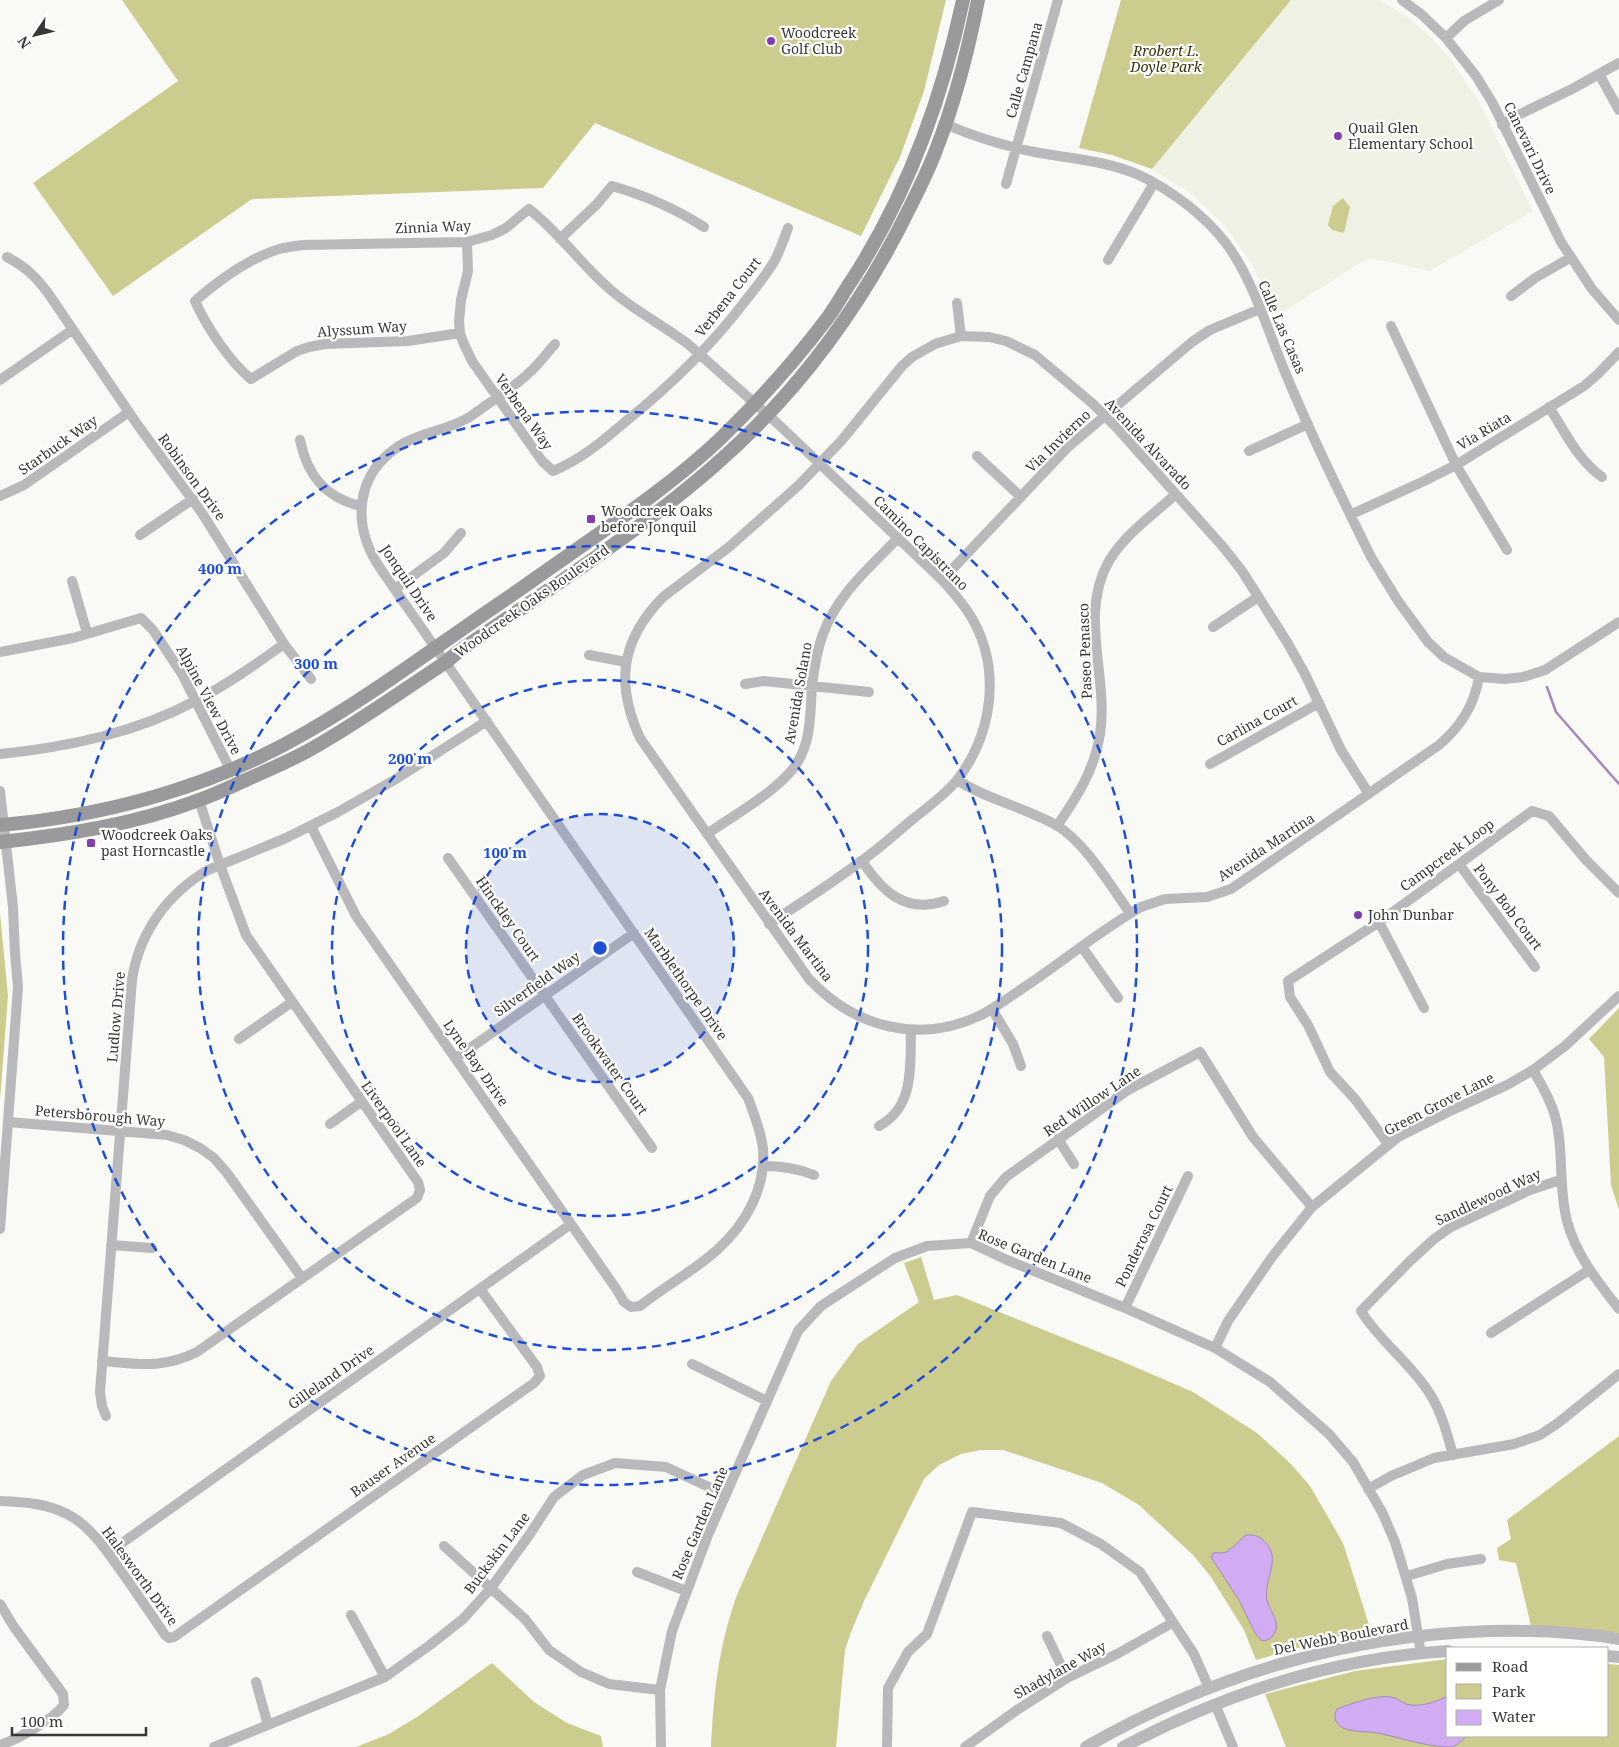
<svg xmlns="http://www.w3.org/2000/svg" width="1619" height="1747" font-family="'Noto Serif',serif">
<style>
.built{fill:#f0f1e5}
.green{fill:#cccc8e}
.water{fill:#d1acf3;stroke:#a389ba}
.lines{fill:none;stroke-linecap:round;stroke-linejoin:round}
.stream{stroke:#a389ba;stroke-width:2.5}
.minor{stroke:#b9b8ba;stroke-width:10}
.tertiary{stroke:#b9b8ba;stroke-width:12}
.secondary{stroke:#9a999b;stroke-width:14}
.ring{fill:none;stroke:#1d4ed8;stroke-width:2.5;stroke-dasharray:9 6}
.poi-dot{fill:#803cb0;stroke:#fffffe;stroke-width:2}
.labels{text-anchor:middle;stroke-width:4.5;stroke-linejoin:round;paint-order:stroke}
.poi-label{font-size:14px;fill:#383836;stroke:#fffffe;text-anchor:start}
.park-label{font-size:14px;font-style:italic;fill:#33330f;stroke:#fffffe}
.street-label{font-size:14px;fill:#383836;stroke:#fffffe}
.centre{fill:#1d4ed8;stroke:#fffffe;stroke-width:2.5}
.ring-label{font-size:15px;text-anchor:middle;font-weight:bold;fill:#1d4ed8;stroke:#fffffe;stroke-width:4.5;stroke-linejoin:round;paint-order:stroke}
</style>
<rect width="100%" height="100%" fill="#f9faf6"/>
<path class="built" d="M1291,0H1380L1409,18L1430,37L1450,58L1479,102L1533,211L1430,271L1368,258L1275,317L1253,266L1226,227L1192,194L1152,169Z"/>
<path class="green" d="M122,0H946L924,91L900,157L861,236L595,123L543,188L252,199L113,296L33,183L178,81Z
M1121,0H1291L1152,169L1112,155L1079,148Z
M1343,198L1350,207L1344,233L1332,230L1328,225L1333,206Z
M0,913L8,996L0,1100Z
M1619,1008V1210L1611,1185L1604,1057L1589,1039Z
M921,1257L934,1300L957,1295L1121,1361L1193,1392L1257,1433L1291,1464L1310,1486L1343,1543L1370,1628L1256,1660L1244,1630L1211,1577L1193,1555L1139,1505L1102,1483L1003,1450H981L961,1454L939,1465L924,1479L864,1601L851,1632L845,1650L836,1747H711C714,1692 718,1648 737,1595L831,1381L858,1344L919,1302L904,1263Z
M1619,1436V1633L1531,1626L1516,1563L1499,1560L1497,1548L1511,1539L1507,1520Z
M1448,1659V1736H1608V1664L1619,1665V1747H1286L1265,1694L1355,1671Z
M492,1663L534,1702L567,1723L601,1736L603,1747H356L389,1734L417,1717Z"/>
<path class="water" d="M1246,1535C1253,1534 1259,1536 1264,1541C1283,1558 1263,1579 1267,1600C1269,1609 1278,1619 1276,1629C1274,1637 1270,1640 1262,1641L1255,1633L1239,1600L1211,1557L1213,1553C1218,1552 1221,1554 1226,1552C1231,1550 1240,1540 1246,1535Z
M1448,1696V1736H1467C1462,1740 1457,1746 1451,1747C1427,1747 1401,1738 1378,1733C1367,1731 1349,1733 1340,1726C1334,1721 1334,1715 1337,1709C1353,1703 1374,1695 1391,1697C1397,1698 1401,1702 1406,1704C1420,1708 1435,1702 1448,1696Z"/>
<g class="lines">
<path class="stream" d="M1547,687L1556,712L1619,784"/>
<path class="minor" d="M1402,0L1421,14L1446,38L1476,76L1492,102L1561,242L1592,289L1619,320
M1446,38L1464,21L1499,0
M1599,74L1619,110
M945,124C975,137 1008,147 1040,153C1073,159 1107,161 1139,175C1171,190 1203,214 1225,242C1252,277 1268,331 1285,372C1311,435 1341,496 1371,557L1398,601L1428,642L1444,657L1479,677L1505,679L1523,677L1545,670L1619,622
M1502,125L1516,116L1572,89L1619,63
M1006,184L1058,0
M560,239L597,204L612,186C644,195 676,209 704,227
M467,242L468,271L461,300L459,321L460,333L463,342L472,361L542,461L553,471C580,460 603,441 625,422C670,386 711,346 746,300C756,287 767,274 775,260C780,250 784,239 788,228
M7,257C26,267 35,276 48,293L137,424L202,513L284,644L311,679
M1108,260L1154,183
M1511,296L1535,278L1570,258
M957,303L961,336
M1391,326L1456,465L1507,550
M460,333L408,341L325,344L309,347L297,351L251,379C230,362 206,326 195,301C218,281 250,258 279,249C287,247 295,246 303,245L467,242L492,235L506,228L529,209C560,233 582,266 612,291C635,311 663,325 688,344L778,424L942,580C952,591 962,602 970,615C1002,667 993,732 958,779C946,794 928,807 913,819C896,833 879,849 860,862C831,884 800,903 769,924
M0,380L72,330
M1549,407C1565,432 1578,460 1602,477
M300,440C307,475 325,498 361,506
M1249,451L1308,424
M977,456L1021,497
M0,496L24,485L129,412
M1350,515L1422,482L1456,465L1584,386L1598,374L1619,352
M140,535L193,499
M942,580L1067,448L1192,342L1210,330L1260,309
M72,581L87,633
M395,589L444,553L461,533
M1213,627L1258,597
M0,652L73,638L141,618L153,630L182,674L230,769
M589,655L626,662
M745,684L764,681L869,692
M0,754C68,747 136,733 197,700C228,684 256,664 284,644
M1210,764L1319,703
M957,780C988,800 1024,807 1056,825C1085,842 1110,885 1130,913
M0,791L13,907L15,954L18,987L0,1229
M1369,794L1341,750L1305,674L1287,642L1242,571L1224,548L1116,427L1092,403L1035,355L1006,341L989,337L961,336L935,344L912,357L902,366L842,440L799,485L729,547L663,597C621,640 615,683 640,738L809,979C854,1027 919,1045 981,1015C999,1006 1015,993 1032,982C1068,957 1103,929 1141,907L1165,899L1207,897L1231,889L1439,745C1461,726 1474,706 1479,677
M311,826L356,916L617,1290L624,1302L631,1307L640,1306C665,1286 694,1271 717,1250C746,1224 766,1188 763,1149C761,1131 754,1114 748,1098L380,568C352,526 354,476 399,446C420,432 445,431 466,419C474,415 480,409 488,404C502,394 518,384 530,372C539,364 547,353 555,344
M1057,826C1077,797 1095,769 1100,734C1109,677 1078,615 1109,561C1125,534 1153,515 1176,494
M707,834C734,815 771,795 792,770C812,746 810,714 812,686C814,669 817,650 823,634C837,595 870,567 898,538
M448,858L652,1148
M862,861C882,891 905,914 944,901
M1459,864L1535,967
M1379,922L1424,1008
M1082,947L1118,998
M992,1009L1013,1044L1021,1066
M239,1039L292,1002
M456,1058L634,933
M1533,1070C1544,1089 1555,1108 1558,1130C1563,1160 1559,1190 1567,1221C1576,1255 1598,1282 1619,1309
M8,1122L167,1135L184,1140L200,1148L214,1158L227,1173L302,1278
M330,1124L361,1102
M879,1126C915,1107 910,1065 911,1030
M1058,1139L1074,1164
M1388,1144L1355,1099L1330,1072L1308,1025L1290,997L1288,981L1379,922L1532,811L1549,816L1586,860L1619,893
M763,1166C782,1166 797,1168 814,1175
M971,1243L990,1196L1006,1177L1128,1090L1200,1052L1253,1137L1312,1207
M111,1245L152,1248
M1125,1308L1188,1176
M1491,1333L1589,1270
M1215,1348L1228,1321L1272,1257L1312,1207L1398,1137L1448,1112L1507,1085L1533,1070L1565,1046L1619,996
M102,1361C139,1364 162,1369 197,1352L417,1198L420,1190L418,1182L246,935L220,865L199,800
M692,1364L767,1401
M106,1416L102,1406L100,1392L132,980C139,933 167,894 208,870L286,838L338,812L396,779L487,721
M1453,1455C1447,1434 1442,1413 1430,1394C1411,1363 1380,1342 1361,1311L1409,1262L1434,1239L1451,1227L1530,1190L1560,1180
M1368,1489L1391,1476L1434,1458L1514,1444L1540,1435L1558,1423L1619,1374
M0,1501C24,1502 45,1503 67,1514C93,1527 109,1555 126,1578C139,1597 152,1615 165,1635L169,1638L174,1637L534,1383L540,1376L537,1367L480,1289
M444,1546L525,1619L549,1650L581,1672L609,1684L660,1690
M108,1553L571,1224
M637,1572L686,1591
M1407,1576L1447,1564L1481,1559
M0,1604L14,1627L63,1694L64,1705C52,1720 19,1739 0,1745
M351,1615L385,1677
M1047,1636L1067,1678
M256,1682L268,1725
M1215,1704L1233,1747
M214,1747L385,1677L430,1645L463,1619L491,1588L530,1534L554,1497L583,1475L615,1463L666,1467L726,1495
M661,1747L660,1690L672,1631L708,1535L798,1331L821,1306L895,1258L927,1246L971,1243L1007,1260L1125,1308L1215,1348L1270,1382L1329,1434L1353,1462L1382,1512L1395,1542L1412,1598L1421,1654
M887,1747L888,1688L908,1652L927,1634L972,1512L1061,1523L1101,1544L1140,1572L1194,1654L1209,1688
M965,1747L1017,1710L1067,1678L1117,1654L1172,1623"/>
<path class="tertiary" d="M1608,1656L1619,1657
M1086,1747C1209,1676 1348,1635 1490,1631C1533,1630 1577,1632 1619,1639
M1123,1747C1224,1694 1334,1658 1448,1651"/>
<path class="secondary" d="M0,825C106,816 215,786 307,732C375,693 438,645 503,601C525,586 547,570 569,555C620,519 673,483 719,440C757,403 794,362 826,320C836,307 843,293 852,280C907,195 942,99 963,0
M0,842C67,835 136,824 199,800C216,794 232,786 248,779C270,769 292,760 313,748C359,722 402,691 446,662L458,652C544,592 635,535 714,466C797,394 863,304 911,205C920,187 929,169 936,150C955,102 968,51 978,0"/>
</g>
<circle cx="600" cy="948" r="134" fill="#1d4ed8" fill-opacity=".12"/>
<g class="ring">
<circle cx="600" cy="948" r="134"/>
<circle cx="600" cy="948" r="268"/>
<circle cx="600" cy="948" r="402"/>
<circle cx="600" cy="948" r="537"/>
</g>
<g class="poi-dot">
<circle cx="771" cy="41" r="5"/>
<circle cx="1338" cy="136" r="5"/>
<rect x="586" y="514" width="10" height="10" rx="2.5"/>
<rect x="86" y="838" width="10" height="10" rx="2.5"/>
<circle cx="1358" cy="915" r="5"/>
</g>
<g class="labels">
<g class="poi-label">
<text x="781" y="38">Woodcreek<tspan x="781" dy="16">Golf Club</tspan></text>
<text x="1348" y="133">Quail Glen<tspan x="1348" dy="16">Elementary School</tspan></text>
<text x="601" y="516">Woodcreek Oaks<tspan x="601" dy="16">before Jonquil</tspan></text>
<text x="101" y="840">Woodcreek Oaks<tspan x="101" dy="16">past Horncastle</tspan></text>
<text x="1368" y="920">John Dunbar</text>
</g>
<g class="park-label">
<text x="1166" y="56">Rrobert L.<tspan x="1166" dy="16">Doyle Park</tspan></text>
</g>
<g class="street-label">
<text transform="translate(1024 70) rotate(-74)" y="5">Calle Campana</text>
<text transform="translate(1530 148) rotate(64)" y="5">Canevari Drive</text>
<text transform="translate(433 227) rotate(-2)" y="5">Zinnia Way</text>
<text transform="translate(728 297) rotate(-52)" y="5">Verbena Court</text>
<text transform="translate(1282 327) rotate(67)" y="5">Calle Las Casas</text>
<text transform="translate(362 329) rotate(-4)" y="5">Alyssum Way</text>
<text transform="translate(524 412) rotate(55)" y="5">Verbena Way</text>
<text transform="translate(1484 431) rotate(-31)" y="5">Via Riata</text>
<text transform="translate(1058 441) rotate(-44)" y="5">Via Invierno</text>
<text transform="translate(1148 444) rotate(47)" y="5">Avenida Alvarado</text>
<text transform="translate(58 445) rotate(-35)" y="5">Starbuck Way</text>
<text transform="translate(192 477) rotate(54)" y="5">Robinson Drive</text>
<text transform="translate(921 543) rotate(45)" y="5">Camino Capistrano</text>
<text transform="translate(409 583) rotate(56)" y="5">Jonquil Drive</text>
<text transform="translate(532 601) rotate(-35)" y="5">Woodcreek Oaks Boulevard</text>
<text transform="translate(1085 651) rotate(-92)" y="5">Paseo Penasco</text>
<text transform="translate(798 693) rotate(-80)" y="5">Avenida Solano</text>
<text transform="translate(209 700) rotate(62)" y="5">Alpine View Drive</text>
<text transform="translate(1257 721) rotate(-29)" y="5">Carlina Court</text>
<text transform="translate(1266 847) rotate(-33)" y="5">Avenida Martina</text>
<text transform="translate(1447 855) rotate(-36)" y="5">Campcreek Loop</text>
<text transform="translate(1508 907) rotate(53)" y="5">Pony Bob Court</text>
<text transform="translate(508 919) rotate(55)" y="5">Hinckley Court</text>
<text transform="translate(796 935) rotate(53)" y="5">Avenida Martina</text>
<text transform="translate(537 984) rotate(-35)" y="5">Silverfield Way</text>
<text transform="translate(686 984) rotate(55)" y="5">Marblethorpe Drive</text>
<text transform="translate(116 1017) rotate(-85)" y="5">Ludlow Drive</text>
<text transform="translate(476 1063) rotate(55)" y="5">Lyne Bay Drive</text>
<text transform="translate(610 1064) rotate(55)" y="5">Brookwater Court</text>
<text transform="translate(1092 1101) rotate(-34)" y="5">Red Willow Lane</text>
<text transform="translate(1439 1104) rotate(-27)" y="5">Green Grove Lane</text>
<text transform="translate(100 1116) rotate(5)" y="5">Petersborough Way</text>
<text transform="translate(394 1124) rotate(55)" y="5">Liverpool Lane</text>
<text transform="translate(1488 1197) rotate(-25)" y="5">Sandlewood Way</text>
<text transform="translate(1144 1236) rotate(-64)" y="5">Ponderosa Court</text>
<text transform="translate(1035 1256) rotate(22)" y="5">Rose Garden Lane</text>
<text transform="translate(331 1377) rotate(-35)" y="5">Gilleland Drive</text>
<text transform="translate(393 1465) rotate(-35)" y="5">Bauser Avenue</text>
<text transform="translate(700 1523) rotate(-67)" y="5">Rose Garden Lane</text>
<text transform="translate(497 1553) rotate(-53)" y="5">Buckskin Lane</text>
<text transform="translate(140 1576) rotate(54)" y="5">Halesworth Drive</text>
<text transform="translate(1341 1637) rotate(-11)" y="5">Del Webb Boulevard</text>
<text transform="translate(1060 1670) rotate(-29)" y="5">Shadylane Way</text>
</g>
</g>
<circle cx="600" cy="948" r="8" class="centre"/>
<g class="ring-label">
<text x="220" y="574">400 m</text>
<text x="316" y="669">300 m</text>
<text x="410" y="764">200 m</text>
<text x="505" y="858">100 m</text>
</g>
<rect x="1446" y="1647" width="162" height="90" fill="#fffffe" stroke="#afafae"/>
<rect x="1456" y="1663" width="25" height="8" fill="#9a999b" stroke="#afafae"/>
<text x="1492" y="1672" font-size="15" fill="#383836">Road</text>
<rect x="1456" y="1684" width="25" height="15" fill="#cccc8e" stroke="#afafae"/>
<text x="1492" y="1697" font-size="15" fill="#383836">Park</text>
<rect x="1456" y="1710" width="25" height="15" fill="#d1acf3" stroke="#afafae"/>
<text x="1492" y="1722" font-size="15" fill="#383836">Water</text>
<g transform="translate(35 35) rotate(235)" stroke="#fffffe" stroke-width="4" paint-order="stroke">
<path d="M0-4L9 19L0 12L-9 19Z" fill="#383836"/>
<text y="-8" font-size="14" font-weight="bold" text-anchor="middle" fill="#383836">N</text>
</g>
<path d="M12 1727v8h134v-8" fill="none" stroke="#383836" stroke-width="2.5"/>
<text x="20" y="1727" font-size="15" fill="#383836" stroke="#fffffe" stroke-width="4" paint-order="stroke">100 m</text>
</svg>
